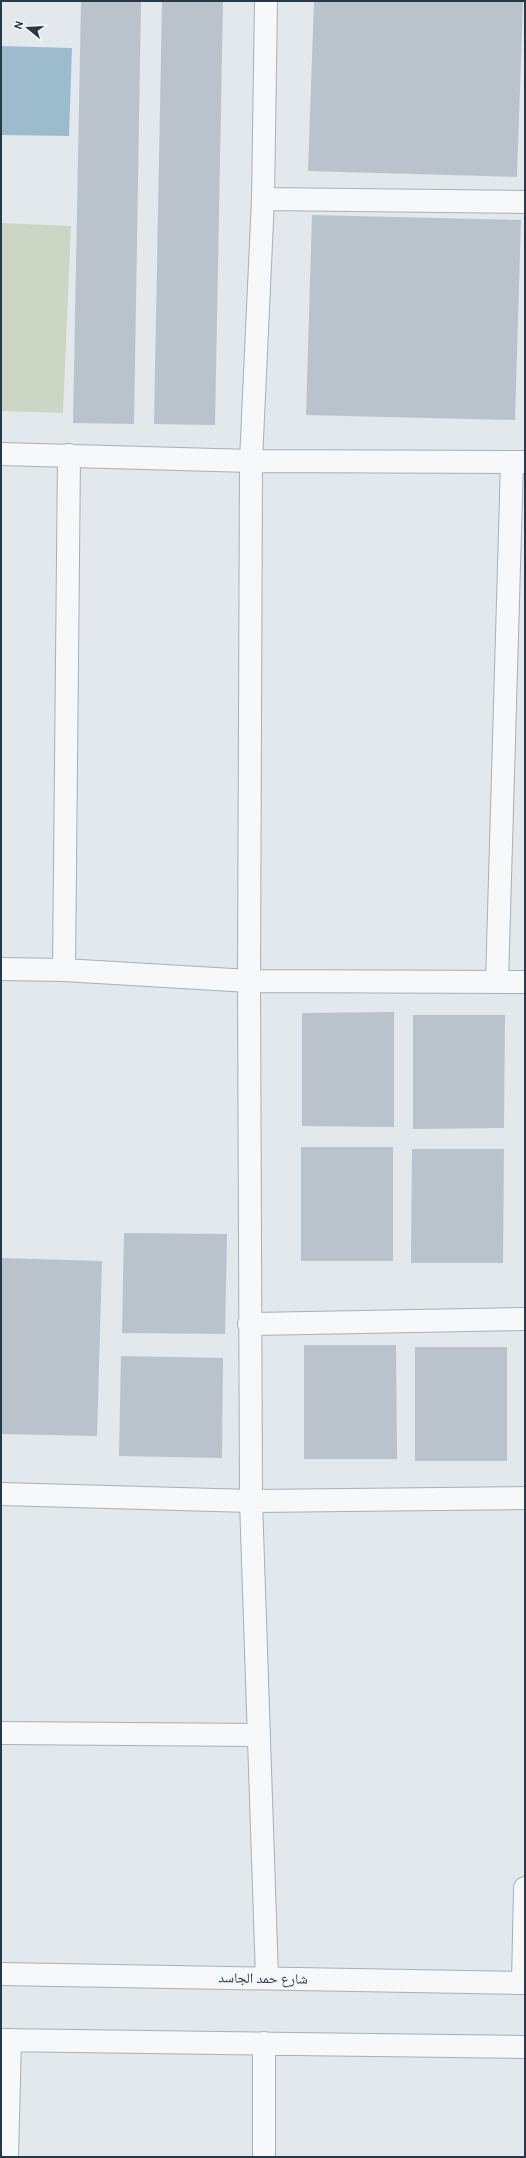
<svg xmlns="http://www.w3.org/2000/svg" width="526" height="2158" font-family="Overpass,'Noto Naskh Arabic',sans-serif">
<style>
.green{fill:#cbd7c4}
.water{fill:#9cbcce}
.building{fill:#bac2cb}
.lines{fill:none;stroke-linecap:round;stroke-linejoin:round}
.minor-casing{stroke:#a7b0b7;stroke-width:24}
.minor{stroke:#f6f8fa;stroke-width:22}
.labels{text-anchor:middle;stroke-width:4;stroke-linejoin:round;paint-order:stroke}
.street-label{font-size:14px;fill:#293846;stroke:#f3f6f9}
</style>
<rect width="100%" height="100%" fill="#e3e8ec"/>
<path class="green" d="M1,223L71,226L63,413L1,411Z"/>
<path class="water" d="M1,46L72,48L69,136L1,135Z"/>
<path class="building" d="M81,1H141L134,424L73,423Z
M162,1H223L215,425L154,424Z
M314,1H523L517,177L308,171Z
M312,215L521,220L515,420L306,415Z
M394,1012V1127L302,1126V1013Z
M413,1015H505L504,1128L413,1129Z
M301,1147H393V1261H301Z
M412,1149H504L503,1263H411Z
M124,1233L227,1234L225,1334L122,1333Z
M1,1258L102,1261L97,1436L1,1434Z
M304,1345H396L397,1459H304Z
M415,1347H507V1461H415Z
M121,1356L223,1358L222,1458L119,1456Z"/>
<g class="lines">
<g class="minor-casing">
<path id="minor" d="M266,1L263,199L251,461L249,981L251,1501L267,1978
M263,199L525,202
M1,454L251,461L525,462
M1,969L64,970L249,981L525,982
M64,970L69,455
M497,982L512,462
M249,1324L525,1319
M1,1494L251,1501L525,1498
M1,1733L259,1735
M1,1974L525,1983
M523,1983L525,1888
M1,2040L525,2047
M7,2157L10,2040
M264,2157V2043"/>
</g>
<use href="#minor" class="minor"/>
</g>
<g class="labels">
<g class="street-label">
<text transform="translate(263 1978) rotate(1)" y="5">شارع حمد الجاسد</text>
</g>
</g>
<rect width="526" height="2158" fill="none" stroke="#293846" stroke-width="4"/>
<g transform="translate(28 28) rotate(288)" stroke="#f3f6f9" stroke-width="3" paint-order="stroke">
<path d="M0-3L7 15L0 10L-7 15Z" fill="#293846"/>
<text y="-6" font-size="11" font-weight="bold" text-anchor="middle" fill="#293846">N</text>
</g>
</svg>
